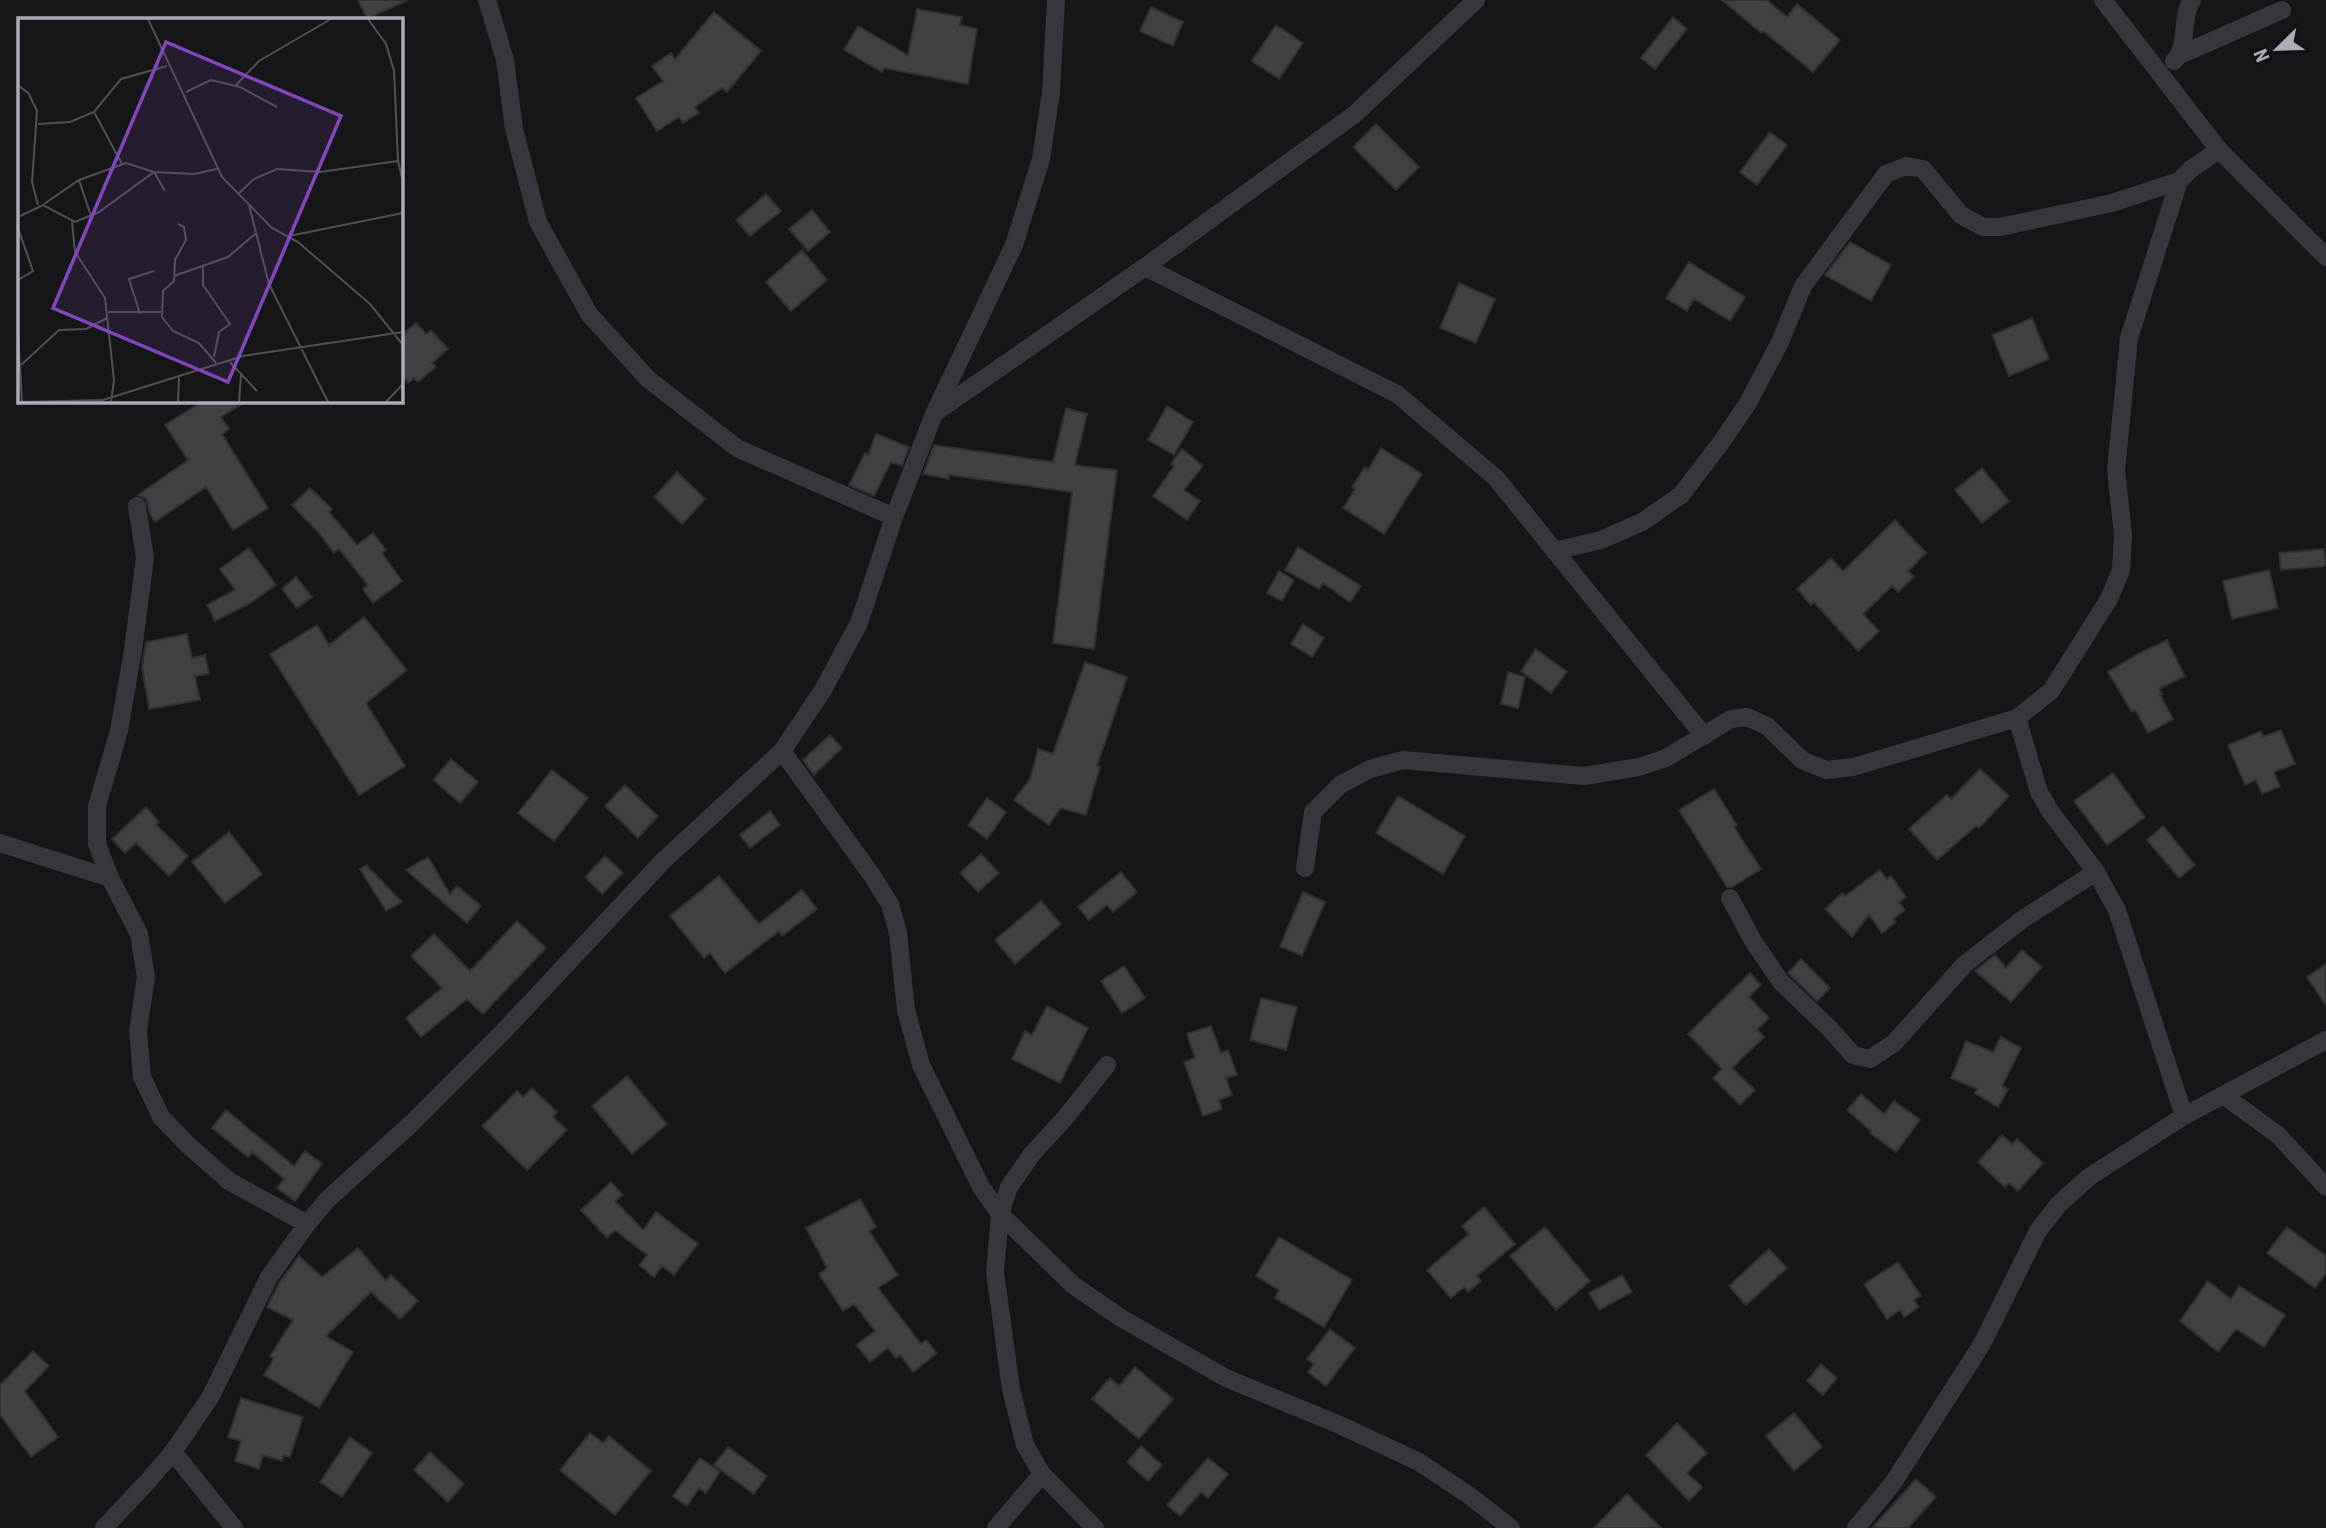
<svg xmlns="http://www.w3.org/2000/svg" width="2326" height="1528" font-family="'Roboto Condensed',sans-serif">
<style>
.building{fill:#404145;stroke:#303034;stroke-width:2}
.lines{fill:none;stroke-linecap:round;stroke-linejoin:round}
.street{stroke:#37383d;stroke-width:18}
.inset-road{fill:none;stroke:#505258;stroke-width:2}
.view{fill:#8446be;fill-opacity:0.15;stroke:#8446be;stroke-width:3.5}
.inset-edge{fill:none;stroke:#a8adb8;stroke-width:3.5}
</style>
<rect width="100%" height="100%" fill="#161618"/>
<path class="building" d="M358,0H408L367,19Z
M1722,0H1767L1787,17L1797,4L1840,40L1813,72L1763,31L1761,33Z
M1151,7L1183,22L1173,46L1140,31Z
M917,9L962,17L960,25L977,29L968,84L884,68L882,72L844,50L858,26L908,55Z
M714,12L761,51L727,92L722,88L695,107L699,113L683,123L679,117L657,131L636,98L663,81L652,66L671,53L675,59Z
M1673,17L1687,29L1655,69L1641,58Z
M1276,25L1303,43L1279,79L1252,61Z
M1376,124L1419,167L1396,190L1353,147Z
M1770,132L1787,145L1757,185L1740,172Z
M766,194L781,211L750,236L736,220Z
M812,210L830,232L808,251L789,229Z
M1850,242L1891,265L1871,301L1825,275Z
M802,250L827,280L791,311L766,282Z
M1689,262L1745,297L1730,321L1694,299L1687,311L1666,298Z
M1459,283L1495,299L1476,343L1440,328Z
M2032,318L2049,359L2009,376L1992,335Z
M416,323L426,334L431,330L448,349L432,363L436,367L418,382L414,378L408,383L401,374V336Z
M203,401H247L221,417L229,429L222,434L268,508L233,530L206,487L155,522L150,514L146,499L138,495L188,460L165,425Z
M1167,406L1193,422L1174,455L1148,440Z
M1066,408L1087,414L1075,465L1117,470L1094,649L1053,643L1072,492L949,475V479L923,474L934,445L1053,462Z
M876,434L909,447L902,466L891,462L874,496L849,485L865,453L868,455Z
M1381,448L1422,474L1384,534L1343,508L1355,489L1352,487L1365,467L1368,470Z
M1182,449L1203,466L1184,490L1200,501L1187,520L1153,496L1174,466L1171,464Z
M1982,468L2009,501L1982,523L1955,490Z
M677,472L705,499L682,524L654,497Z
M310,488L332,509L329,512L357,545L373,533L386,550L382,553L402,581L373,603L363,589L368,585L339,549L334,553L318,532L292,505Z
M1895,520L1926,553L1908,571L1914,577L1898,592L1892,586L1863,614L1879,631L1858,651L1814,602L1811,605L1797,589L1831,558L1843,571Z
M1298,547L1361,586L1350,602L1323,583L1319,589L1285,570Z
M249,548L276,585L249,604L215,621L207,605L235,590L220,569Z
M2324,549L2326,566L2281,570L2279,553Z
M2269,570L2278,608L2232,619L2223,581Z
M1279,571L1294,580L1282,601L1267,593Z
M296,577L312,597L297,608L282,589Z
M364,617L407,670L366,703L405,766L359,795L270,654L317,625L329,645Z
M1303,624L1324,638L1312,657L1291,644Z
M187,634L192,658L205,655L209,674L195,676L200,700L149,709L142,667L146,642Z
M2167,640L2185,676L2159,689L2162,694L2160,695L2173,719L2148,733L2135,710L2132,712L2108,672L2138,654Z
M1536,649L1567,672L1551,693L1521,671Z
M1085,662L1127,677L1097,766L1100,767L1086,815L1061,808L1049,825L1014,800L1030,779L1038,749L1053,754Z
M1508,672L1525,677L1518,708L1501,704Z
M2281,730L2295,764L2274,772L2280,786L2262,794L2256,780L2245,785L2228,745L2261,731L2263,737Z
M830,735L842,748L814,775L803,760Z
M451,759L478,782L460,803L433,780Z
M1980,769L2009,796L1979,828L1976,826L1937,860L1909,829L1947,795L1951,799Z
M552,770L588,798L554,841L518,813Z
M2113,773L2145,817L2107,845L2074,801Z
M625,785L658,816L638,838L605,806Z
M1714,789L1737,825L1734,827L1761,869L1732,887H1727L1679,810Z
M1398,796L1465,836L1443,874L1376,833Z
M987,798L1006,812L987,839L968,825Z
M146,807L159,822L156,825L188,856L169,876L136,843L125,853L112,839Z
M770,811L780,825L750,848L740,835Z
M2163,826L2195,865L2179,878L2147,840Z
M229,832L262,874L225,903L192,862Z
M981,854L999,873L978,892L960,873Z
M605,856L623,873L602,894L585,877Z
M428,857L450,894L457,886L481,906L467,923L406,870Z
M366,865L402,902L386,911L360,869Z
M1880,870L1887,879L1891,876L1906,897L1899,902L1905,910L1893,919L1896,922L1882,933L1869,915L1852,937L1825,909L1842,893L1845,896Z
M1121,872L1137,892L1113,912L1107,905L1089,920L1078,907Z
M719,876L759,924L802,890L817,909L782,936L779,931L725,973L710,953L704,958L670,916Z
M1303,892L1325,902L1302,956L1280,946Z
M1041,901L1061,924L1015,964L995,940Z
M517,921L546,948L483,1014L467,999L421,1037L406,1018L442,988L411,956L434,934L470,971Z
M2022,950L2042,967L2011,1002L1975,971L1995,955L2006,968Z
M1801,959L1830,988L1817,1001L1788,973Z
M2326,964V1006L2307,977Z
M1124,966L1145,998L1122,1013L1101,981Z
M1750,973L1761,985L1749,997L1769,1018L1757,1030L1764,1037L1732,1068L1755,1090L1740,1105L1713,1078L1722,1069L1688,1034Z
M1261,998L1297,1007L1286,1050L1250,1040Z
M1047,1006L1088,1028L1060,1083L1012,1059L1025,1031L1032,1035Z
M1211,1026L1221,1053L1228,1050L1237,1075L1226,1078L1232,1095L1219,1100L1222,1109L1203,1116L1184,1062L1195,1058L1187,1034Z
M2001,1037L2021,1048L2002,1086L2008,1089L1998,1107L1975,1093L1977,1089L1951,1078L1966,1041L1993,1052Z
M627,1076L667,1124L632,1154L592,1106Z
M532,1088L557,1112L553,1117L567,1130L527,1170L482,1126L517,1091L523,1097Z
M1861,1094L1884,1114L1894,1101L1920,1120L1896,1152L1870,1133L1871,1131L1847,1110Z
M226,1110L294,1166L305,1151L322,1164L295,1201L277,1188L284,1179L252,1152L248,1157L212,1128Z
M2002,1135L2012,1144L2017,1139L2043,1163L2018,1191L2009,1183L2005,1187L1978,1162Z
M611,1182L623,1195L615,1201L643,1230L656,1212L698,1244L674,1275L662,1266L654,1277L639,1265L647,1255L615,1230L607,1238L581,1210Z
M860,1199L876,1227L869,1231L898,1275L878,1288L921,1344L926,1340L937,1353L913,1372L900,1355L896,1358L888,1348L870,1362L856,1345L875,1331L854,1304L843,1311L819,1274L827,1268L806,1228Z
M1484,1207L1515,1244L1477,1276L1481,1281L1468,1292L1464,1287L1451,1298L1427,1270L1469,1234L1462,1226Z
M1545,1227L1590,1281L1556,1310L1510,1256Z
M2287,1227L2326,1256V1273L2315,1288L2267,1253Z
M1279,1237L1352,1280L1324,1327L1275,1298L1279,1290L1256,1276Z
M358,1248L386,1281L391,1275L418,1301L400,1319L371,1292L326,1336L353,1352L319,1408L264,1375L274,1358L270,1356L293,1320L267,1307L279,1283L299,1256L322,1277Z
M1769,1249L1787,1268L1746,1305L1729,1286Z
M1898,1262L1921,1296L1914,1300L1919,1307L1904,1317L1900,1310L1887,1319L1864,1284Z
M1622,1275L1632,1292L1599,1310L1589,1293Z
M2208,1281L2231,1299L2239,1286L2285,1315L2264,1347L2236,1329L2218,1352L2180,1321Z
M1330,1329L1355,1348L1326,1386L1308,1372L1314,1364L1307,1359Z
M33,1351L49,1366L25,1391L58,1437L31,1457L0,1415V1385Z
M1821,1364L1837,1378L1823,1395L1807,1381Z
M1135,1367L1173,1399L1139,1439L1092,1399L1110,1378L1119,1386Z
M241,1398L303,1417L290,1457L284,1455L282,1461L263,1455L259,1469L235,1461L241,1441L228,1437Z
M1794,1413L1822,1447L1794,1471L1766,1436Z
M1677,1423L1707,1453L1687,1473L1702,1487L1689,1501L1646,1455Z
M590,1433L603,1443L609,1436L651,1471L615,1515L560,1470Z
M350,1437L372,1453L342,1497L320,1482Z
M1141,1446L1162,1465L1148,1481L1127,1462Z
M728,1447L767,1476L754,1494L714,1465Z
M430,1452L464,1484L448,1502L414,1470Z
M700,1458L720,1472L706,1493L699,1488L687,1506L673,1496Z
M1208,1458L1228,1474L1208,1498L1201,1492L1180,1516L1167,1505Z
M1916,1479L1936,1497L1908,1528H1872Z
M1627,1494L1661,1528H1594Z"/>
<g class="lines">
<path class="street" d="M487,0L505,60L514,129L538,222L589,314L648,379L737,448L894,517
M2103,0L2219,150L2326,257
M2180,55L2282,10
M2174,61C2189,47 2180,18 2192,0
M1145,267L1397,394L1496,478L1704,736
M936,412L1145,267L1355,114L1476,0
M137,506L145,558L133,650L119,731L97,806V844L110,878L139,934L146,977L138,1031L142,1077L161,1117L188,1145L229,1181L307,1224
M1554,551L1601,540L1642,522L1681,495L1720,444L1748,403L1780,342L1803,286L1886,174L1906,166L1923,169L1961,215L1983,227H2000L2112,203L2179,181
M2017,718L2039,792L2050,811L2096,872L2117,910L2184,1116
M782,751L871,874L890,904L898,933L906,1010L921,1065L981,1187L1000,1214L1073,1285L1121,1318L1226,1378L1340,1425L1419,1462L1470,1496L1511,1528
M0,843L110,878
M1305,868L1313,812L1340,785L1370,769L1403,760L1584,776L1639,767L1666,758L1731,719L1747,717L1767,726L1802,760L1826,770L1853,767L2017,718L2051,691L2109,599L2121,570L2123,535L2116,470L2129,338L2179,181L2191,169L2219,150
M1730,898L1753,941L1781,982L1829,1028L1853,1055L1870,1059L1894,1043L1965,964L2023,919L2096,872
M2223,1095L2278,1135L2326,1187
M173,1452L234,1528
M104,1528L149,1480L173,1452L211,1396L269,1277L307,1224L328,1199L413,1122L502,1033L663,861L782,751L823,690L859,623L894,517L934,414L1014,245L1041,159L1051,92L1056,0
M996,1528L1042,1474
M1095,1528L1042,1474L1025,1445L1011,1389L995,1272L1000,1214L1009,1187L1032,1154L1065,1118L1107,1065
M1856,1528L1893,1483L1982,1344L2038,1231L2058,1205L2089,1177L2184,1116L2326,1040"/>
</g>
<g transform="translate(18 18)">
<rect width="385" height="385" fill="#161618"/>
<path class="inset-road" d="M130,1L204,159L254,210L280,224L352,286L385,327M350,1L368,26L376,53L380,143L385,164M0,67L11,76L19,93L14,164L20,187M217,68L241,43L313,1M168,74L193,62L222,69L259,89M76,94L104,146M20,106L52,104L76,94L103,61L149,48M61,162L73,198M220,176L236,161L259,151L302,154L380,143M26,186L61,162L108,145L136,154L147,173M231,187L251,266L310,384M0,199L25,187L57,204L81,194L136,154L176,156L199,151M54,204L57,234L87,280L96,362L93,384M160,206L166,209L168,222L157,242L156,263L145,273L144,299L155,313L181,325L198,345M0,210L15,253L0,262M271,218L385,195M185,249V267L212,306L201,314L196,339M156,258L210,239L237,216M90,294H143M122,296L111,261L136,253M0,313L4,384M210,342L239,373M3,347L41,312L68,311L89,300M0,384L85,382L225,338L385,314M160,384L161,360M221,384L223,357M368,384L385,366"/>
<path class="view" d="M148,24L323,98L210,364L35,290Z"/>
<rect width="385" height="385" class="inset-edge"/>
</g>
<g transform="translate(2277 49) rotate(247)" stroke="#111113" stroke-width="5" paint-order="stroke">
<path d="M0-5L12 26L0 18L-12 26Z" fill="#a8adb8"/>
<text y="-10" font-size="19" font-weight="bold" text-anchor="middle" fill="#a8adb8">N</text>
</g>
</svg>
